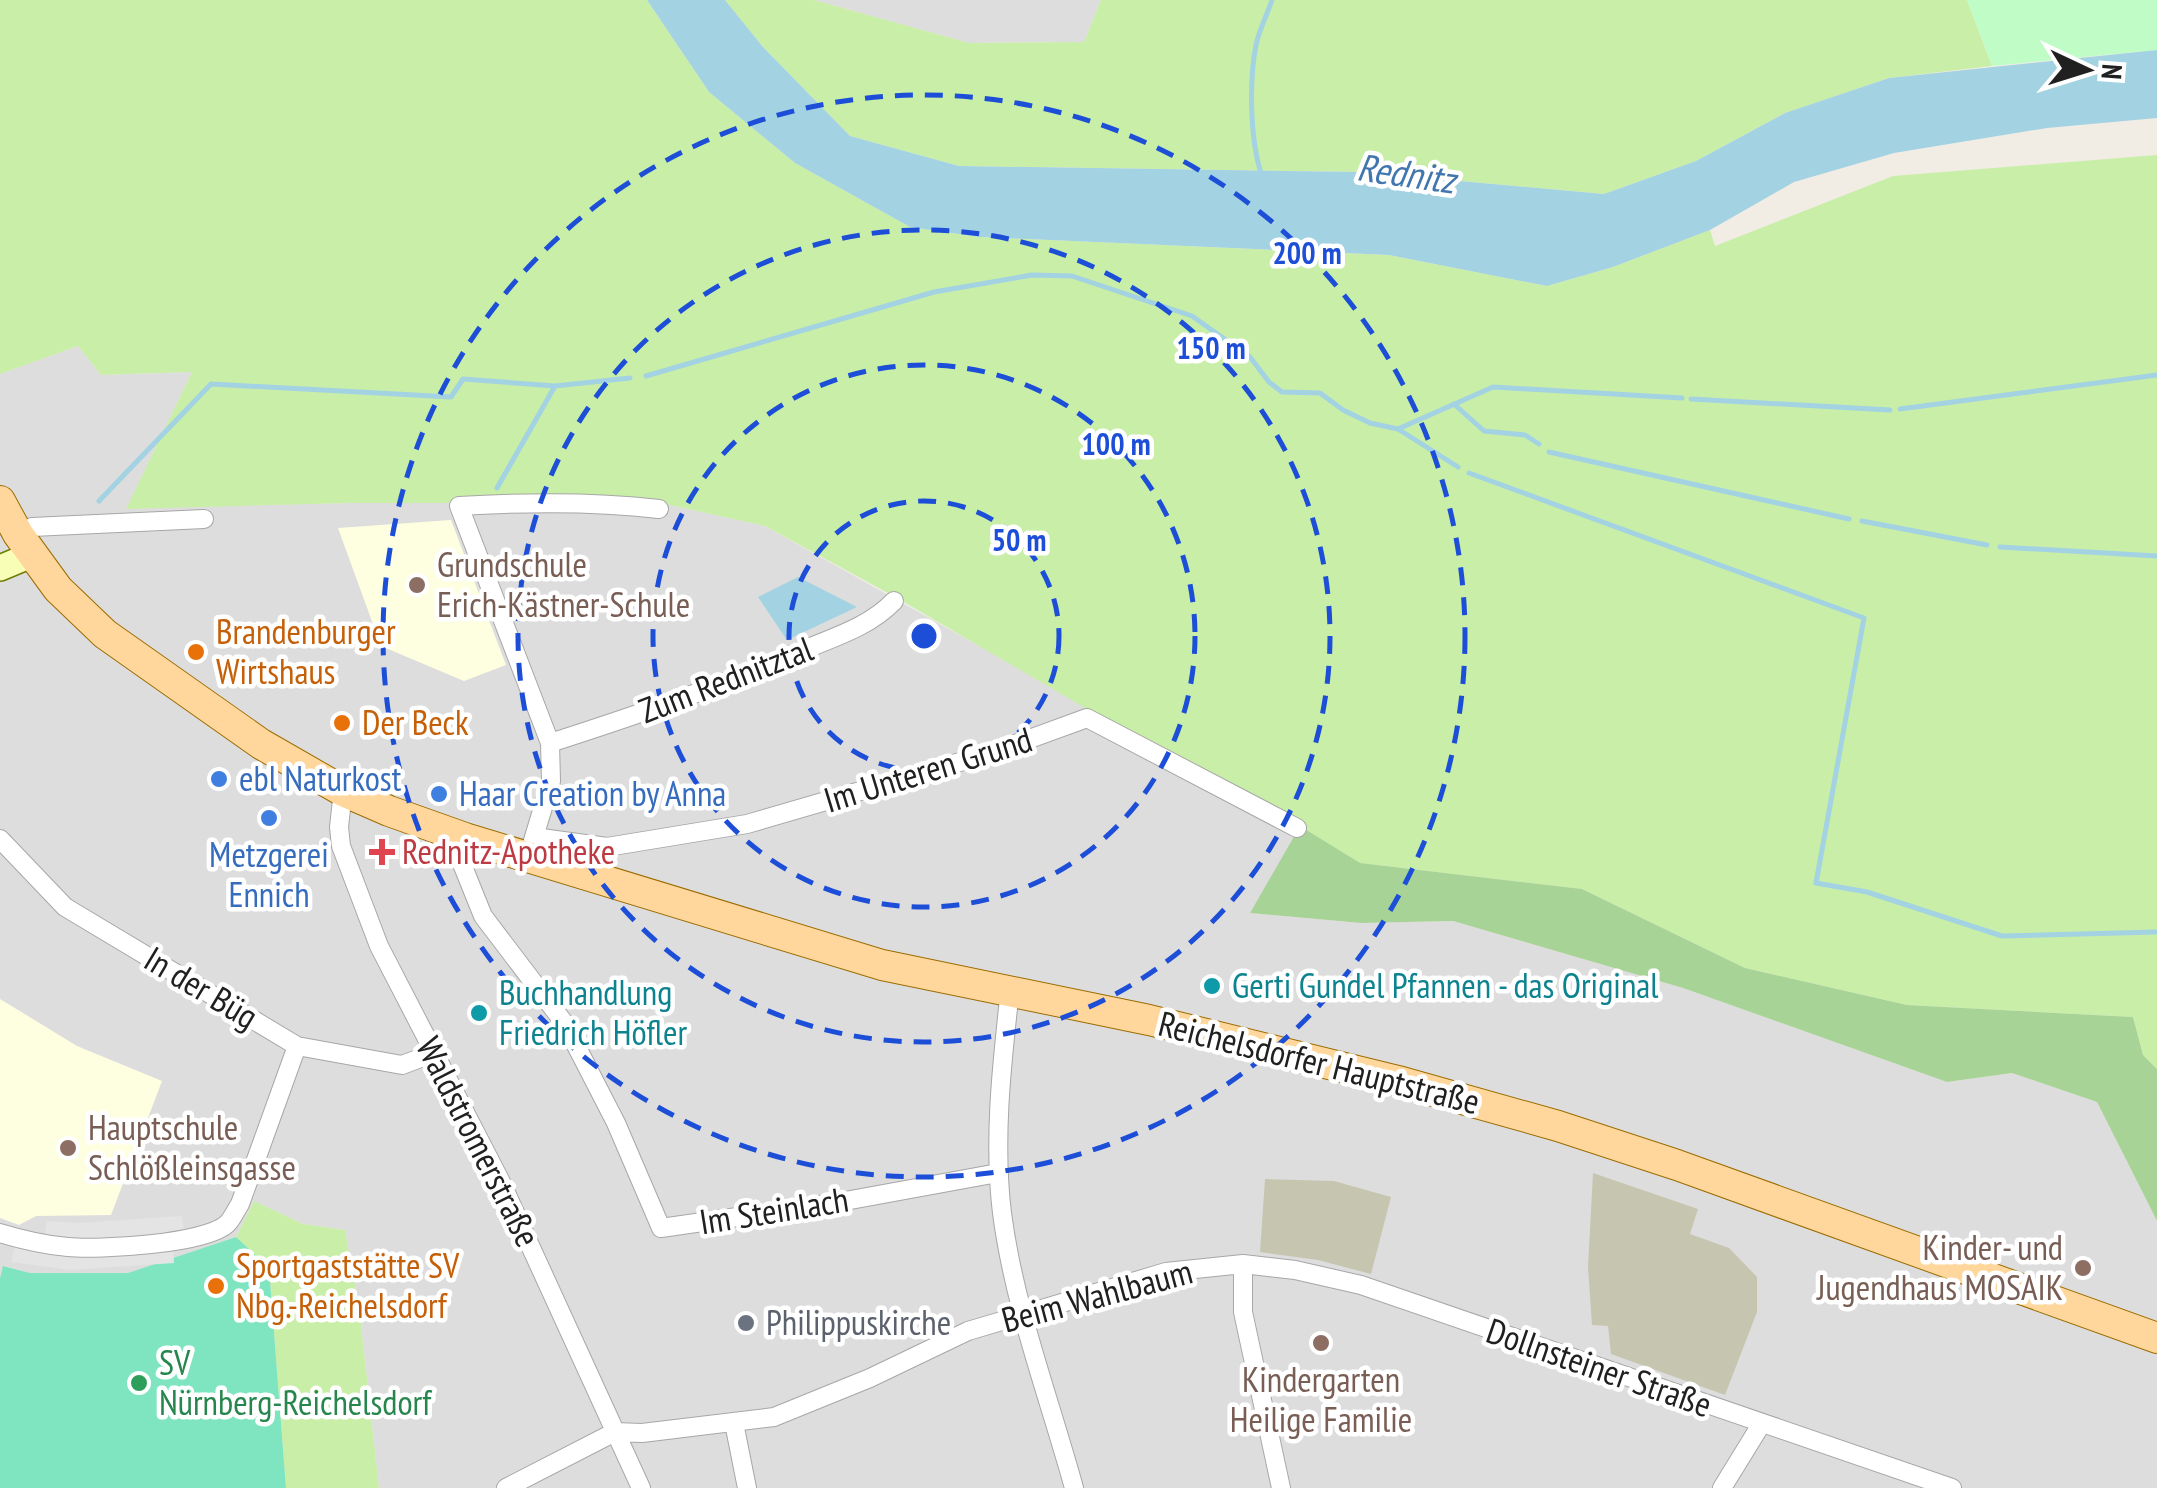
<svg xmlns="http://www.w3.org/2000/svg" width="2157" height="1488" font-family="'PT Sans Narrow',sans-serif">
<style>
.residential{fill:#dedddd}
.education{fill:#feffe0}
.construction{fill:#c6c6b0}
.grass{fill:#c9eea8}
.forest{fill:#a8d397}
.park{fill:#c0fdc6}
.pitch{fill:#7ee5c0}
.parking{fill:#e4e4e4}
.water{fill:#a3d2e2}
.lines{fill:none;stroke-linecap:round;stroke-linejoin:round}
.stream{stroke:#a3d2e2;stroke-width:5}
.street-casing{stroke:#a7a7a7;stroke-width:20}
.secondary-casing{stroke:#6d7d00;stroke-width:28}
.primary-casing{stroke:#9b6c00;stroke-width:32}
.street{stroke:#fff;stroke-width:18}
.secondary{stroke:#f9feb6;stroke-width:25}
.primary{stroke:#ffd79c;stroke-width:30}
.ring{fill:none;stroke:#1d4ed8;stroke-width:5;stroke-dasharray:18 12}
.education-dot{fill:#8d6e63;stroke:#fff;stroke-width:4}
.food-dot{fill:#e8710a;stroke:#fff;stroke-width:4}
.shop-dot{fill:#3f7fe0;stroke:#fff;stroke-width:4}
.health-dot{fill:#e0444e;stroke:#fff;stroke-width:4}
.culture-dot{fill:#0f9aa8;stroke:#fff;stroke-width:4}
.worship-dot{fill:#6b7280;stroke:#fff;stroke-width:4}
.leisure-dot{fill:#2e9e5b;stroke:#fff;stroke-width:4}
.labels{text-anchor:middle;stroke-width:9;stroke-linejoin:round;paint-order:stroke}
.education-label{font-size:35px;fill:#785e54;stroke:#fff;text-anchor:start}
.food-label{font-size:35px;fill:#c56008;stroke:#fff;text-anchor:start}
.street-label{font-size:35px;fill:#202020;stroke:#fff}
.shop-label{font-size:35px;fill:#366cbe;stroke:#fff;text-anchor:start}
.health-label{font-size:35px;fill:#be3a42;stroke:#fff;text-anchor:start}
.culture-label{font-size:35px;fill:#0d838f;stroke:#fff;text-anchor:start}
.worship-label{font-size:35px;fill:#5b616d;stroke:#fff;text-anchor:start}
.leisure-label{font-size:35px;fill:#27864d;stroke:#fff;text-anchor:start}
.water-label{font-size:38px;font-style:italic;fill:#4176af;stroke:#fff}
.centre{fill:#1d4ed8;stroke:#fff;stroke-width:5}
.ring-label{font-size:30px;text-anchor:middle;font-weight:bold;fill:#1d4ed8;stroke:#fff;stroke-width:9;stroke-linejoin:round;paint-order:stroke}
</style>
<rect width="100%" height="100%" fill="#f1ede5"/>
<path class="residential" d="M814,0H1101L1084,42L969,43Z
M78,346L101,375L192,372L127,508L349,503H661L765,526L1300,826L1251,913L1361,923L1453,921L1683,988L1947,1082L2012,1073L2097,1102L2157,1221V1488H379L359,1307L345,1230L303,1224L254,1201L236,1237L129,1273H30L4,1266L0,1278V374Z"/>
<path class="education" d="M451,520L506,665L464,681L381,646L338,528Z
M0,999L77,1046L162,1081L111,1215L36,1216L19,1225L0,1218Z"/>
<path class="construction" d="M1593,1173L1698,1209L1690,1234L1729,1248L1757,1277V1312L1725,1395L1611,1354L1608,1326L1592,1325L1588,1267Z
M1265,1179L1334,1181L1391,1197L1371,1274L1318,1260L1260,1252Z"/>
<path class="grass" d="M0,0H647L709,92L795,163L910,227L980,237L1389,255L1547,286L1613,267L1710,230L1715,246L1893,176L2157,155V1069L2143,1055L2133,1017L1907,1005L1745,968L1582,889L1359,863L1300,826L1123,730L897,598L765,526L661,503H349L126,509L192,372L101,375L78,346L0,374Z
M725,0H814L969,43L1084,42L1101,0H1967L1992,66L1889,78L1785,113L1696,161L1604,194L1361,172L959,166L850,136L763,47Z
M254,1201L303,1224L345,1230L359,1307L379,1488H286L269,1269L236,1237Z"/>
<path class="forest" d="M1300,826L1360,863L1582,889L1745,968L1907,1005L2133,1017L2143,1055L2157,1069V1221L2097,1102L2012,1073L1947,1082L1683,988L1453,921L1361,923L1250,913Z"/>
<path class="park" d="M1967,0H2157V50L1992,66Z"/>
<path class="pitch" d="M236,1237L269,1268L286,1488H0V1278L3,1266L30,1273H128Z"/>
<path class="parking" d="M182,1216L185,1239L173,1241L174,1263L71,1270L11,1262L16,1239L43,1244L47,1221L78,1223Z"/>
<path class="water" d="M647,0H725L763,47L850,136L959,166L1361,172L1604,194L1696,161L1785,113L1889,78L2157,50V118L2047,128L1894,153L1794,182L1710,230L1613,267L1547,286L1389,255L980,237L910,227L795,163L709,92Z
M798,577L857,607L787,640L758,597Z"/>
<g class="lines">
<path class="stream" d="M1261,173C1250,139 1249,80 1256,45C1259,30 1267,15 1272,0
M646,376L934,292L1032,275L1072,276L1192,316L1250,357L1269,382L1282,392L1320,393L1343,410L1370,423L1398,429L1458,467
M1691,399L1890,410
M1454,404L1484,431L1525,435L1539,444
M1900,409L2157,375
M1398,429L1493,387L1682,398
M1549,452L1849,519
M1469,473L1864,618L1816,883L1867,892L2002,936L2157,932
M497,488L555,386
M99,501L211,384L451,397L463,379L555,386L630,378
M1862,521L1987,545
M2000,547L2157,556"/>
<g class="street-casing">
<path id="street" d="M18,534L32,527L204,519
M550,743C637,715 722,686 806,649C837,636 870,626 894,601
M343,791L339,827L341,846L379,946L501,1182L641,1488
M534,837L607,847L747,824L991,753L1087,718L1297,828
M465,838L462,864L483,916L565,1024L616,1123L661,1228L834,1203L998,1173
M0,839L65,907L297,1046L402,1065L434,1053
M531,847L551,781L550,743L459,506C527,502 592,501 659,509
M1010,990C1002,1063 993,1139 1002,1213C1014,1306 1049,1397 1074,1488
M0,1233C23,1240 45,1245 68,1247C99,1250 205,1244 227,1224C232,1219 236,1210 240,1204L297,1046
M1243,1264V1312L1281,1488
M734,1423L747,1488
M506,1488L615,1432L642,1433L774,1417L870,1378L968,1331L1166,1272L1243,1264L1295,1270L1361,1285L1952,1488
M1722,1488L1762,1423"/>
</g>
<g class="secondary-casing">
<path id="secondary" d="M0,568L31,555"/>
</g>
<g class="primary-casing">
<path id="primary" d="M0,501L18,534L58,589L105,634L261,744L343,791L389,811L465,838L882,965L1149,1020L1398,1081L1558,1126L1677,1165L2157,1338"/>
</g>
<use href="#street" class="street"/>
<use href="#secondary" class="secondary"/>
<use href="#primary" class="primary"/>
</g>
<g class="ring">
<circle cx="924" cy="636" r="135"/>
<circle cx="924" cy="636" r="271"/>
<circle cx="924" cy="636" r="406"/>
<circle cx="924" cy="636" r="541"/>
</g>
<g class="education-dot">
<circle cx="417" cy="585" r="10"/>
<circle cx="68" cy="1148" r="10"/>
<circle cx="2083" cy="1268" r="10"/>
<circle cx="1321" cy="1343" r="10"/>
</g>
<g class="food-dot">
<circle cx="196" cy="652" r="10"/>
<circle cx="342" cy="723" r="10"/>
<circle cx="216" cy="1286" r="10"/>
</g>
<g class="shop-dot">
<circle cx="219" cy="779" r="10"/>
<circle cx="439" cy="794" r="10"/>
<circle cx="269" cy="818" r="10"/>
</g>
<path class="health-dot" d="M377 837h10v10h10v10h-10v10h-10v-10h-10v-10h10z"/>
<g class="culture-dot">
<circle cx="1212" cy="986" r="10"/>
<circle cx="479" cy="1013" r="10"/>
</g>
<circle class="worship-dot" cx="746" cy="1323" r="10"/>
<circle class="leisure-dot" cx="139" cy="1383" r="10"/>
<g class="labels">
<g class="education-label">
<text x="437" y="577">Grundschule<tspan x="437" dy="40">Erich-Kästner-Schule</tspan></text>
<text x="88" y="1140">Hauptschule<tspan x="88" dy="40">Schlößleinsgasse</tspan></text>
<text x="2063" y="1260" text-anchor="end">Kinder- und<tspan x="2063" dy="40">Jugendhaus MOSAIK</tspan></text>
<text x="1321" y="1392" text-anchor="middle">Kindergarten<tspan x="1321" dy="40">Heilige Familie</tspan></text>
</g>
<g class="food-label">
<text x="216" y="644">Brandenburger<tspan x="216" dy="40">Wirtshaus</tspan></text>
<text x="362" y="735">Der Beck</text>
<text x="236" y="1278">Sportgaststätte SV<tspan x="236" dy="40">Nbg.-Reichelsdorf</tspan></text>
</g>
<g class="street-label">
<text transform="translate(726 680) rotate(-21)" y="12">Zum Rednitztal</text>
<text transform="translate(928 770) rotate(-17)" y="12">Im Unteren Grund</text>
<text transform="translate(201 988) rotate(31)" y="12">In der Büg</text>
<text transform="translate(1319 1063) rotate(14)" y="12">Reichelsdorfer Hauptstraße</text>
<text transform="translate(478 1142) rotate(63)" y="12">Waldstromerstraße</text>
<text transform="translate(774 1211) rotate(-9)" y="12">Im Steinlach</text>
<text transform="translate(1097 1296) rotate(-15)" y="12">Beim Wahlbaum</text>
<text transform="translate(1599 1368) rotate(19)" y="12">Dollnsteiner Straße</text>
</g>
<g class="shop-label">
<text x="239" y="791">ebl Naturkost</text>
<text x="459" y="806">Haar Creation by Anna</text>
<text x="269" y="867" text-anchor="middle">Metzgerei<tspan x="269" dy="40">Ennich</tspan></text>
</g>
<g class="health-label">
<text x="402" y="864">Rednitz-Apotheke</text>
</g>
<g class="culture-label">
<text x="1232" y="998">Gerti Gundel Pfannen - das Original</text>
<text x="499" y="1005">Buchhandlung<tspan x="499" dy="40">Friedrich Höfler</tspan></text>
</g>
<g class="worship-label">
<text x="766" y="1335">Philippuskirche</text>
</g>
<g class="leisure-label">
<text x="159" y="1375">SV<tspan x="159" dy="40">Nürnberg-Reichelsdorf</tspan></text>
</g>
<g class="water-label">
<text transform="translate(1406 174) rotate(8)" y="13">Rednitz</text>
</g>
</g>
<circle cx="924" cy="636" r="15" class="centre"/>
<g class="ring-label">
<text x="1307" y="264">200 m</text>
<text x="1211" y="359">150 m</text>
<text x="1116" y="455">100 m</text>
<text x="1019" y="551">50 m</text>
</g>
<g transform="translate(2087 70) rotate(94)" stroke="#ffffff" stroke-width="8" paint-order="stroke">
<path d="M0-8L18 38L0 25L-18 38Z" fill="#202020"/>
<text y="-15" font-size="28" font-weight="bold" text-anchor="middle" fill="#202020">N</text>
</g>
</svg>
